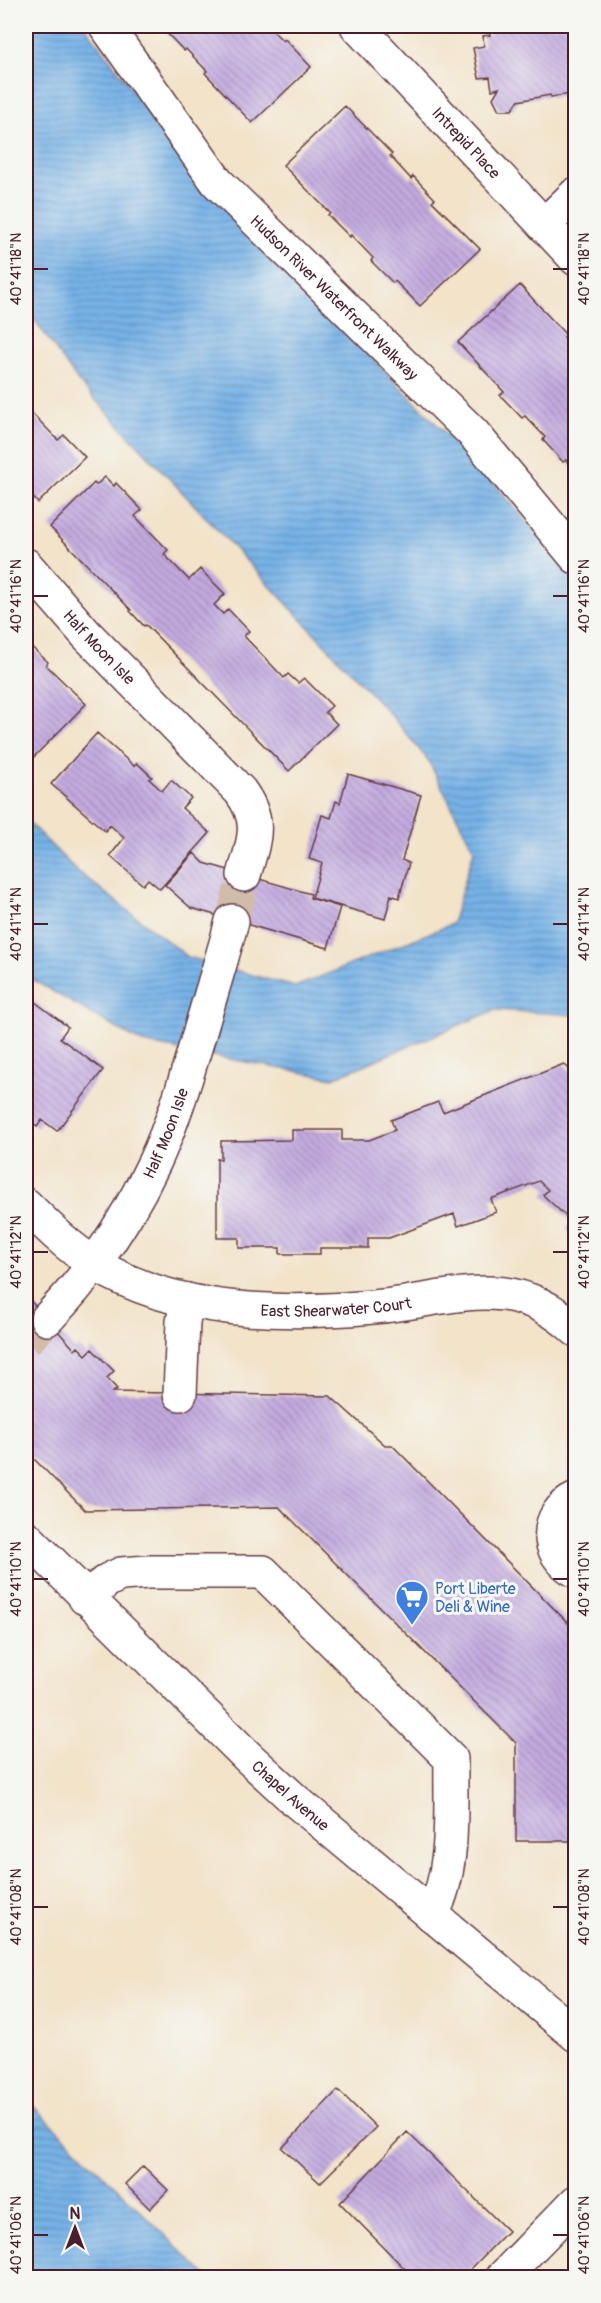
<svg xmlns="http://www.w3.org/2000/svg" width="601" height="2303" font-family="Pangolin,sans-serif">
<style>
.water{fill:url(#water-rules);stroke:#606889;stroke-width:1.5}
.building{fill:url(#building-back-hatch)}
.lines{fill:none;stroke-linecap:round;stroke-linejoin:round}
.minor-tunnel{stroke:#d0bca9;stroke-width:33;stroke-dasharray:33 16;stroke-linecap:butt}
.minor-casing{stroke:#633c43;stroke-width:36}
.minor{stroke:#fff;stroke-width:33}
.ticks{fill:none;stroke:#4a1f2b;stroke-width:2}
.labels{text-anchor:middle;stroke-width:6;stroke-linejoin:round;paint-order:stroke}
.street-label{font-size:16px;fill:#4a1f2b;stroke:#f6f6f2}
.shop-label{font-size:16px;fill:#366cbe;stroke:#f6f6f2;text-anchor:start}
.neatline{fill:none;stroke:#4a1f2b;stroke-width:2}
.ticks-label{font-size:15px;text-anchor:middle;fill:#4a1f2b}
</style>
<defs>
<pattern id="water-rules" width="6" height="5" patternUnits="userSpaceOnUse" patternTransform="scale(1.5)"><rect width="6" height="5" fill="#76b2e7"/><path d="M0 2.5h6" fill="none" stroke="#6390bb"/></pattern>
<pattern id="building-back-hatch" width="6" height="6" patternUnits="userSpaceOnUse" patternTransform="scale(1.5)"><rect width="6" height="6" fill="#c2aae0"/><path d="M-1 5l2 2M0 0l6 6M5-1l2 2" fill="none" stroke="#a08ab6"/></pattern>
</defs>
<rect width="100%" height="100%" fill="#f6f6f2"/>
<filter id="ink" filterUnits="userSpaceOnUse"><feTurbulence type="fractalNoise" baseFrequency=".0167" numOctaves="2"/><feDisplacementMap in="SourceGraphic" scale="12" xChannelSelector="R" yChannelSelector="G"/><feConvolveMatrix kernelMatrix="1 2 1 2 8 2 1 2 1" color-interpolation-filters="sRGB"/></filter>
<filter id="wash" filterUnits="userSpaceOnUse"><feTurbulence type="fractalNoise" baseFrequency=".008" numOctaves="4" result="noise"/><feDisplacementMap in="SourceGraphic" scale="24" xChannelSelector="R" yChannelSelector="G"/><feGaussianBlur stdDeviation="1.35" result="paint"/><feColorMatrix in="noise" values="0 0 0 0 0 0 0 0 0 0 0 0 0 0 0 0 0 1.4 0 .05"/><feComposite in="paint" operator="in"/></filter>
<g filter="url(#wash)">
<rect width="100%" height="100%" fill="#f2e3c9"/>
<path class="water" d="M26,26H85L207,189L495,484L575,580V1015L495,1010L333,1078L142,1043L26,976V820L76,870L188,957L295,987L452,924L474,850L428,760L390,714L78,381L26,308Z
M26,2099L208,2277H26Z"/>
<g id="blocks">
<path class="building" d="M155,26H268L283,41L285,39L311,67L252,123L205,73L207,71L186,49L184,51L162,28L160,31Z
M516,26H576V91H571L572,94L551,97L550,95L518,101L512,110H499L493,98L499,88L492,90L490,77L479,78L473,48L484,46L483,36L490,35L489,30Z
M345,106L392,154L390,156L411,179L413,176L435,199L432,201L480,249L420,306L395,281L393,283L371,261L373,258L351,235L350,237L328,215L330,213L283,165Z
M520,285L566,335L564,337L576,350V471L566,460L563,462L543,440L545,437L525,416L522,418L500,395L504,392L458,342Z
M26,381L32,387L26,393Z
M26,407L58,440L64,435L85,457L38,503L26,490Z
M105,477L114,486L116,483L142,510L135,516L168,550L164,554L189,580L200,569L225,594L214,605L223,614L228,609L249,631L244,636L284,678L288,674L298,683L304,678L332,706L325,712L337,724L289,771L146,625L144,626L130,611L131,610L50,527L94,483L96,485Z
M26,642L48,662L46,665L86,704L26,765Z
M97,733L134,766L137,763L152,777L149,779L162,791L171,780L191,798L182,808L210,833L160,889L148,879L143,885L110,856L124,838L110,825L105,831L51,784Z
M348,774L421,795L402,860L409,863L399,898L391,895L385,919L312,898L322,863L309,859L322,815L331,818L336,801L340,803Z
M194,853L204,863L311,894L310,898L340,907L328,948L191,908L165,885Z
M26,995L68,1027L60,1038L103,1070L57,1131L42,1120L37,1127L26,1118Z
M564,1064L576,1076V1238L566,1229L572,1222L543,1195L548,1190L539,1181L491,1199L496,1212L458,1226L454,1214L389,1238H368V1248H320V1254H280V1248H239V1238H217V1159H221V1141L292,1140V1130H342V1140H369L395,1130L391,1120L438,1102L443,1112Z
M26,1296L75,1350L78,1347L86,1355L92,1349L114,1371L107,1378L117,1389L113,1392L330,1396L385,1445H392L576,1631L573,1638L576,1640V1841H516V1743L279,1507L85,1510L32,1457L26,1463Z
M338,2090L376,2127L320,2183L282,2148Z
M407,2132L508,2231L462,2278H414L340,2203Z
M143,2166L168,2190L150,2209L125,2184Z"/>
</g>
</g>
<g filter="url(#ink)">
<use href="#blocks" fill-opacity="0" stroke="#633c43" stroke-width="1.5"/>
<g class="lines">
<path class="minor-tunnel" d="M232,921L244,875
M26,1341L47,1319"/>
<g class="minor-casing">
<g id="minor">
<path id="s1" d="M106,26L217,182L473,433L576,557"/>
<path id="s2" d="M357,26L576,259"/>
<path d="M544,225L576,194"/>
<path id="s3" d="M26,565L86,634L240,791C263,822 254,840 244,875"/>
<path id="s4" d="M26,1205C47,1226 69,1248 95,1264C176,1314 281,1315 373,1307C450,1301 510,1268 576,1330"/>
<path id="s5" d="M47,1319C91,1274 128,1218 155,1161C174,1120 186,1078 199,1035C210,997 222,959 232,921"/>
<path d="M180,1394L183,1322L187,1300"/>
<path d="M576,1499C543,1514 544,1555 576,1571"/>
<path id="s6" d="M26,1537L248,1757L297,1802L576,2035"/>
<path d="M85,1598L108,1580L121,1574L148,1572H263L451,1759C450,1811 456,1868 432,1915"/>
<path d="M502,2278L576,2202"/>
</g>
</g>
<use href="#minor" class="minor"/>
</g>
</g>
<path class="ticks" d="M33,269H48M553,269H568M33,596H48M553,596H568M33,924H48M553,924H568M33,1252H48M553,1252H568M33,1579H48M553,1579H568M33,1907H48M553,1907H568M33,2235H48M553,2235H568"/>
<defs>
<g id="supermarket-pin" transform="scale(1.725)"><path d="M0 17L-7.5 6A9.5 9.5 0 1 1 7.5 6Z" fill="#3f7fe0" stroke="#f6f6f2"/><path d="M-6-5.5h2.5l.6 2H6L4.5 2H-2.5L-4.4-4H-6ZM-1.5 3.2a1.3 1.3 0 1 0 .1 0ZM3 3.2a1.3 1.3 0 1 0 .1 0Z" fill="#fff"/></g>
</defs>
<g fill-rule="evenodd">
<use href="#supermarket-pin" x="412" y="1597"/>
</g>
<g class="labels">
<g class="street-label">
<text dy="6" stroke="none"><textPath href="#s2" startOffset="160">Intrepid Place</textPath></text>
<text dy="6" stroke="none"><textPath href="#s1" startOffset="356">Hudson River Waterfront Walkway</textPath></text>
<text dy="6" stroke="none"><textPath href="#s3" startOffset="110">Half Moon Isle</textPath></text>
<text dy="6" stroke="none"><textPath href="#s5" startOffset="222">Half Moon Isle</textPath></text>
<text dy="6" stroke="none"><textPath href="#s4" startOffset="340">East Shearwater Court</textPath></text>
<text dy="6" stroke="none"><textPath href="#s6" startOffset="370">Chapel Avenue</textPath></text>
</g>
<g class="shop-label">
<text x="435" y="1594">Port Liberte<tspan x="435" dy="18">Deli &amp; Wine</tspan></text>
</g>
</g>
<rect width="601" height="2303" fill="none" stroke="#f6f6f2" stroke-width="66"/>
<g transform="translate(75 2228)" stroke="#f6f6f2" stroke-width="4.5" paint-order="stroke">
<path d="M0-4.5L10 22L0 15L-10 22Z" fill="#4a1f2b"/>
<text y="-9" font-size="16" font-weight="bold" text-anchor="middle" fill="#4a1f2b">N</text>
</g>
<rect x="33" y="33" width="535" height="2237" class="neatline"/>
<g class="ticks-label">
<text transform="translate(16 269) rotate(-90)" y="5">40°41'18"N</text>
<text transform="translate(584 269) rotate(-90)" y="5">40°41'18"N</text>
<text transform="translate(16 596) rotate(-90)" y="5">40°41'16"N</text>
<text transform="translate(584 596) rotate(-90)" y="5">40°41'16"N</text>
<text transform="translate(16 924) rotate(-90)" y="5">40°41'14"N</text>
<text transform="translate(584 924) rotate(-90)" y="5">40°41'14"N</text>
<text transform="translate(16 1252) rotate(-90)" y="5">40°41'12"N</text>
<text transform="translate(584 1252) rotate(-90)" y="5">40°41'12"N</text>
<text transform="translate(16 1579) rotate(-90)" y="5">40°41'10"N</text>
<text transform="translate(584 1579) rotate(-90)" y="5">40°41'10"N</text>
<text transform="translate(16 1907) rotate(-90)" y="5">40°41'08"N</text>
<text transform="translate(584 1907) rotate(-90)" y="5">40°41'08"N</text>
<text transform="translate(16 2235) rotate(-90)" y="5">40°41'06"N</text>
<text transform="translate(584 2235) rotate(-90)" y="5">40°41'06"N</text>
</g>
</svg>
